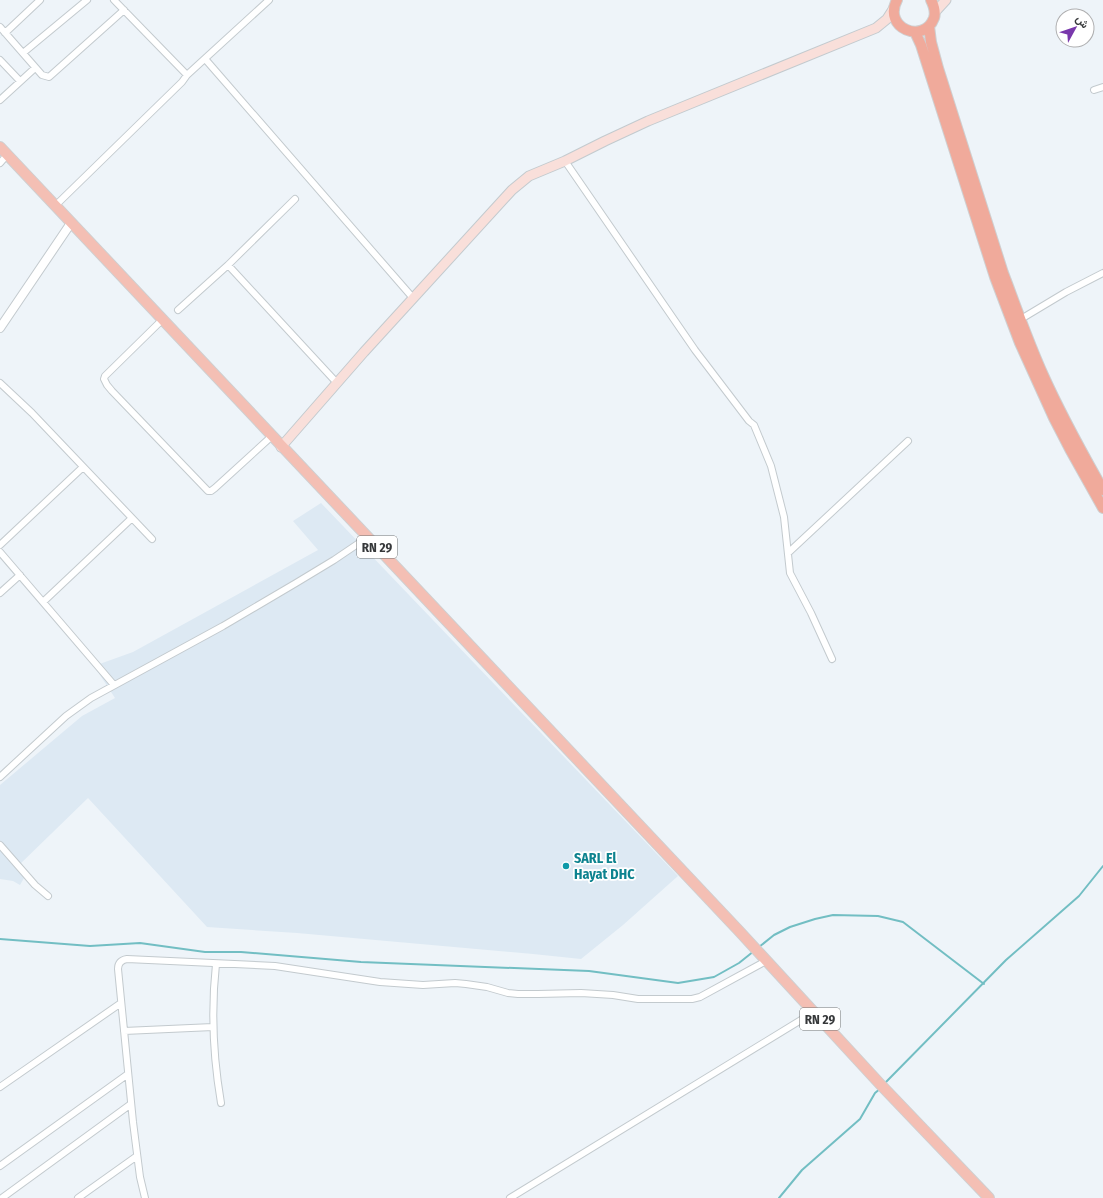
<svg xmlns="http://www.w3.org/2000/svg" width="1103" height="1198" font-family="'Fira Sans Condensed',Vazirmatn,sans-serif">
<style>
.built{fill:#dde9f3}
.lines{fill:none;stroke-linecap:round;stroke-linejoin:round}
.stream{stroke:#72bec3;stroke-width:2}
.minor-casing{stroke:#c3cace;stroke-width:8}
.tertiary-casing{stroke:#c3cace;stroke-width:10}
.secondary-casing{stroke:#c3cace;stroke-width:11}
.primary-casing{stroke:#cfcfd0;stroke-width:12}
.trunk-casing{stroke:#cfcfd0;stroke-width:12}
.minor{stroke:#fff;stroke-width:6}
.tertiary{stroke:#fff;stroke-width:8}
.secondary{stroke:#f9dfda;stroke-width:9}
.primary{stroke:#f4bfb4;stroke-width:10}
.trunk{stroke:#f0aa9b;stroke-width:10}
.culture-dot{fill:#0f9aa8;stroke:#fff;stroke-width:1.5}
.labels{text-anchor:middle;stroke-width:3.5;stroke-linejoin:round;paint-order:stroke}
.shield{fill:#fff;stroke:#727475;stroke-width:1}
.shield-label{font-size:13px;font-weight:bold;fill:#36383a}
.culture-label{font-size:14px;font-weight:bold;fill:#0d838f;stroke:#fff;text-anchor:start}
</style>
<rect width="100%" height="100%" fill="#eef4f9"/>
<path class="built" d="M321,503L678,876L623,925L581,959L533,954L297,933L207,927L88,798L16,868L24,878L20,885L13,881L0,879V785L82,716L115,698L94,666L133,652L318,550L293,521Z"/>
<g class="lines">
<path class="stream" d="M0,939L90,946L140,943L205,952H241L361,962L589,971L678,983L714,977L739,963L754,951
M759,947L774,935L790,927L815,919L833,915L878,916L903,922L984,984
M885,1083L1006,960L1079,896L1103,866
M779,1198L802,1170L860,1119L875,1093L881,1088"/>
<g class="minor-casing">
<path id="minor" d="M0,27L42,75L49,77L124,10
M5,33L40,0
M23,53L87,0
M0,60L20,81
M206,60L413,298
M187,75L269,0
M1094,90L1103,87
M0,100L35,68
M565,161L695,350L749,421L754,425L771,466L784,517L790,573L811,613L832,659
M0,163L7,155
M56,205L182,82L187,75L114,0
M228,265L337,383
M178,310L228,265L295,199
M1021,319L1066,292L1103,273
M162,320L105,376L104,379L107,385L112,391L208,491H211L215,488L272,436
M0,383L32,413L152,539
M0,545L83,467
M0,552L114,685
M788,553L908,441
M0,593L20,575
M43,602L132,518
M0,777L66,716L91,698L223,626L296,583L334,560L368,537
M0,845L35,885L48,896
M216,964C211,1010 213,1056 221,1103
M124,1031L213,1027
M0,1087L121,1003
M0,1166L128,1074
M2,1198L131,1104
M78,1198L137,1156
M145,1198L140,1177L133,1122L118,969C118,963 121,960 127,959L275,966L380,982L423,985L455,983L466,984L487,987L508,993L518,994H538L581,993L613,995L638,999H692L700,997L766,961
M510,1198L814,1012"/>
</g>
<g class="tertiary-casing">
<path id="tertiary" d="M0,328L71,223"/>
</g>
<g class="secondary-casing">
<path id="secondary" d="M935,12L946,0
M281,447L364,352L512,190L529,176L565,161L605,141L648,121L876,28L887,19L894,8"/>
</g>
<g class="primary-casing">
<path id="primary" d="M0,147L740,932L880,1084L989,1198"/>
</g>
<g class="trunk-casing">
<path id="trunk" d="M897,0C882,28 924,45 934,18C936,12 934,6 931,0
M929,26L931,42L938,68L1003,273C1016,307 1028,342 1043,375C1061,415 1082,453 1103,490
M915,32L921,45L995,277L1020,343L1054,418L1070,449L1103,508"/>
</g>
<use href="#minor" class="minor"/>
<use href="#tertiary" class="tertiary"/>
<use href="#secondary" class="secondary"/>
<use href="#primary" class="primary"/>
<use href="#trunk" class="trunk"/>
</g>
<circle class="culture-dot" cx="566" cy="866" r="4"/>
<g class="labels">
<g class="shield">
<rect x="357" y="536" width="40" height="22" rx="3"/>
<rect x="800" y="1008" width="40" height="22" rx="3"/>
</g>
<g class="shield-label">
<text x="377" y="552">RN 29</text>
<text x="820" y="1024">RN 29</text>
</g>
<g class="culture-label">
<text x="574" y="863">SARL El<tspan x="574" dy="16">Hayat DHC</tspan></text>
</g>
</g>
<g transform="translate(1075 28) rotate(50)"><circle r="19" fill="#ffffff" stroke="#afafb0"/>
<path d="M0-3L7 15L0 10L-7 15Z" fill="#7938ac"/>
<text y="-6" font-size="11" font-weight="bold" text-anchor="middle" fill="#36383a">ش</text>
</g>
</svg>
